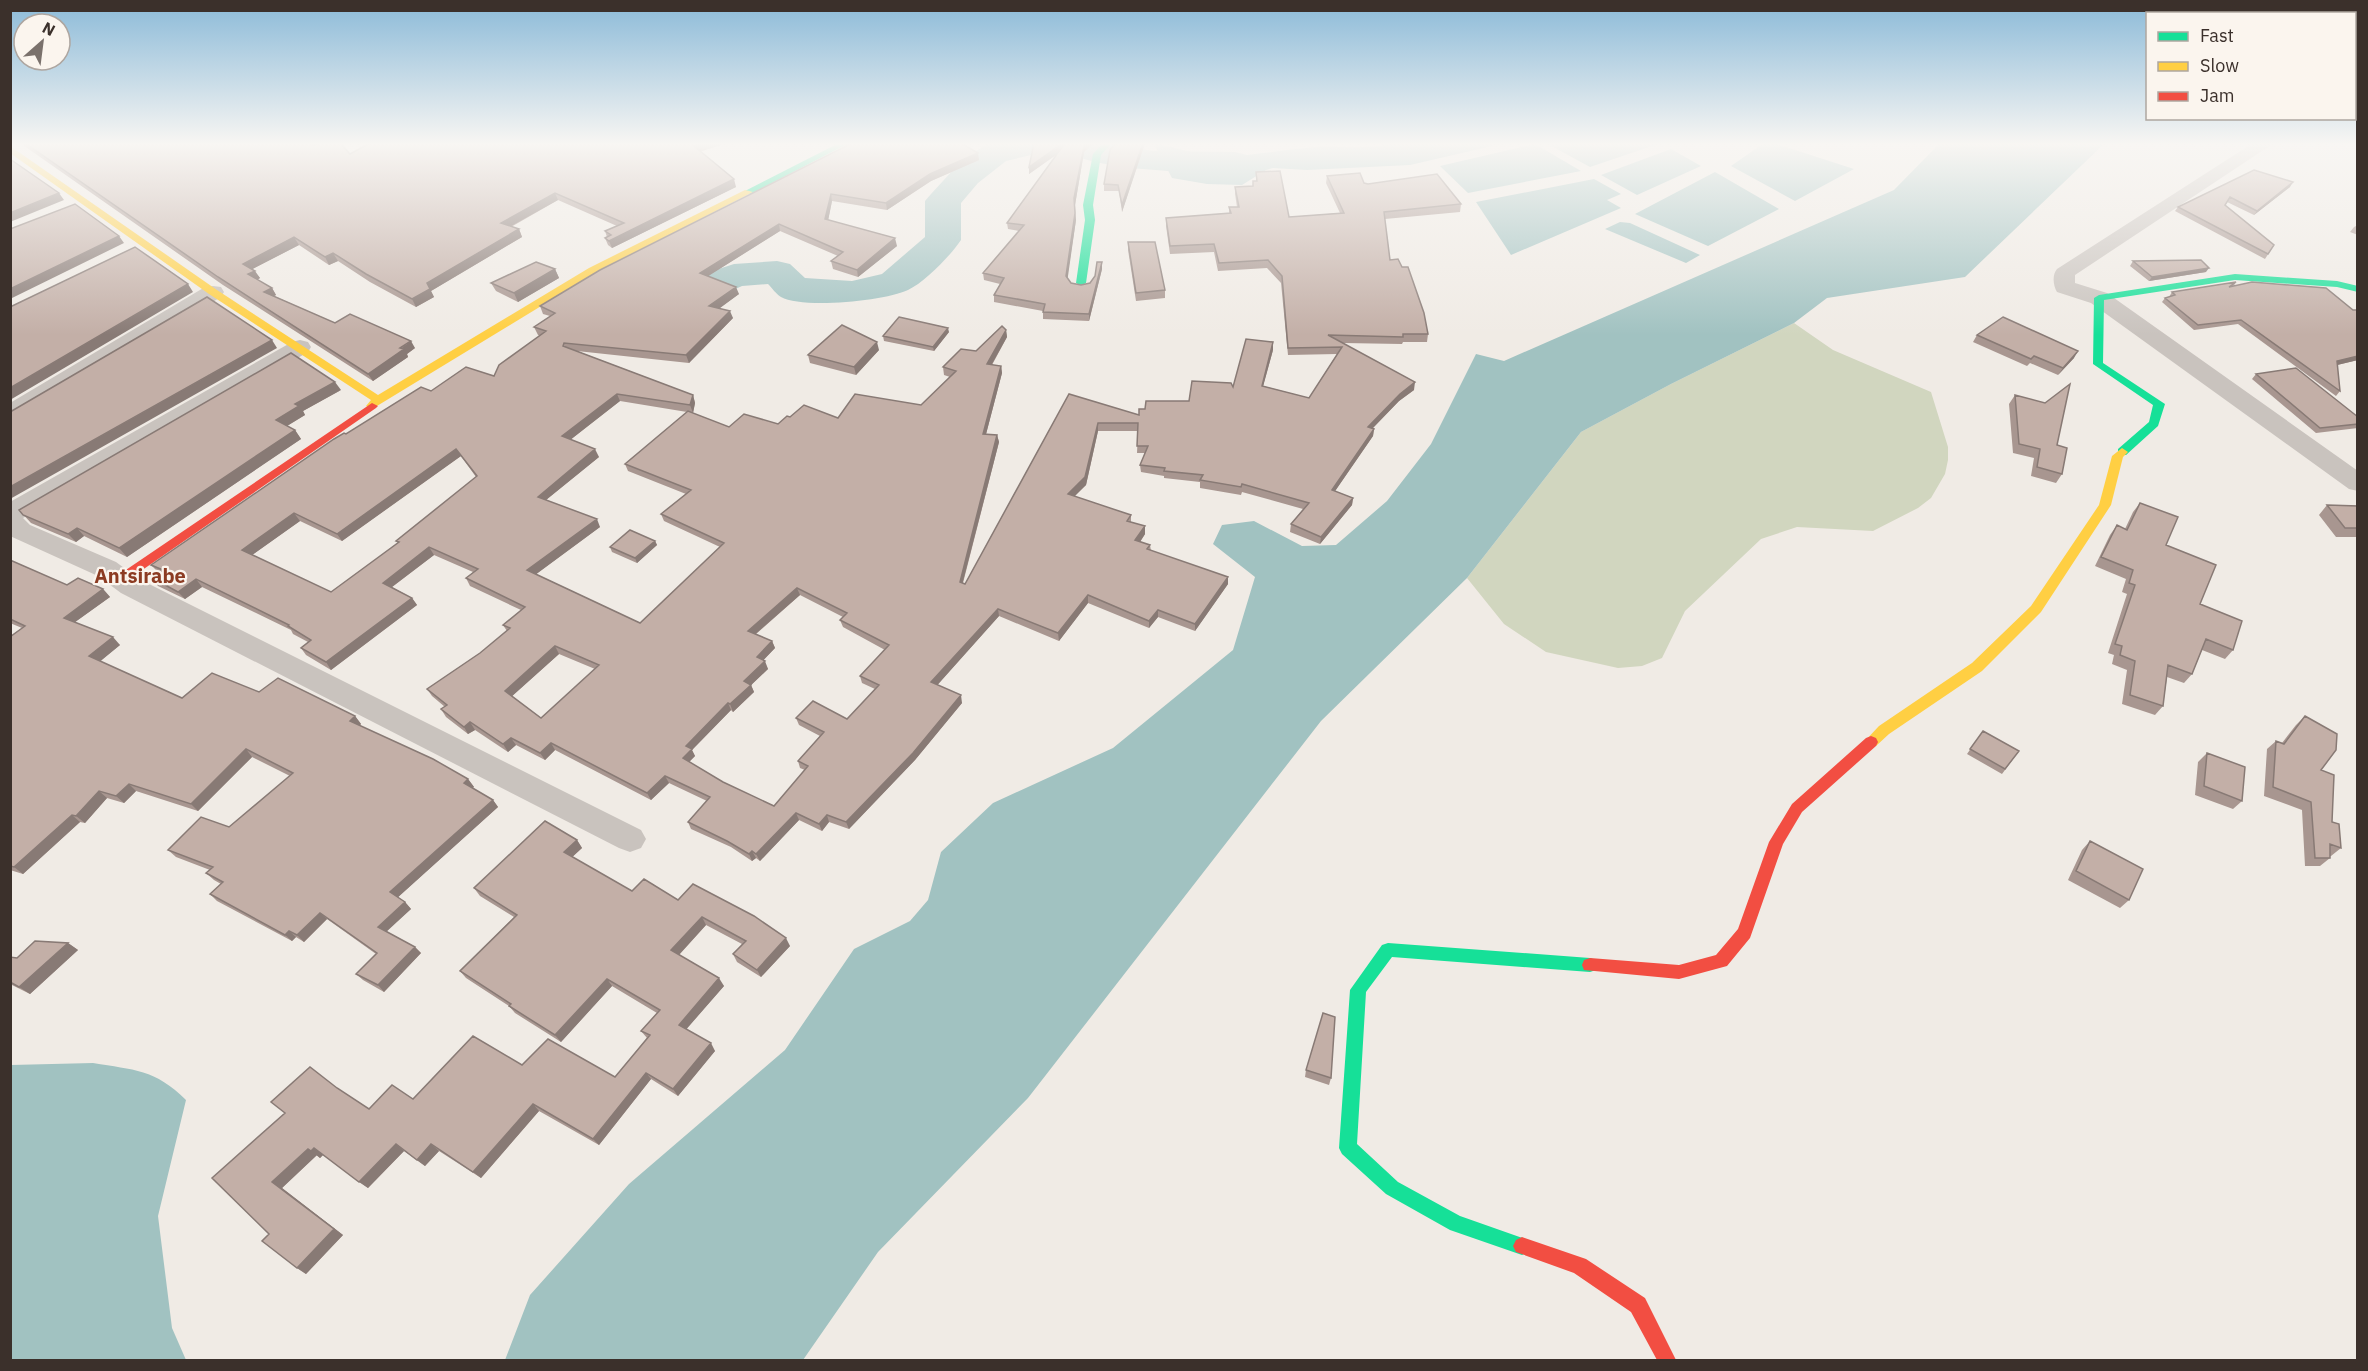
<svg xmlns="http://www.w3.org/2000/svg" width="2368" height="1371" font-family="'IBM Plex Sans',sans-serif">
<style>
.green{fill:#d1d6bf}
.water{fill:#a1c2c1}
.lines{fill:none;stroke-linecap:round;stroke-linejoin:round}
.river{fill:#a1c2c1;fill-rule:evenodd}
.street{fill:#c9c3be;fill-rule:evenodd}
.fast{fill:#16e098;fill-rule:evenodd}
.slow{fill:#ffcf43;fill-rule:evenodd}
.jam{fill:#f24e42;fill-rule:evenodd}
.wall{fill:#a89690;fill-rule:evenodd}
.shaded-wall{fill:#887a75}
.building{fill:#c3afa7;stroke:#887a75;stroke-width:1.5;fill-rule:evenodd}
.labels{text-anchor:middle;stroke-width:4.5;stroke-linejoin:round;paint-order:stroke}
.neighbourhood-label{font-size:20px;font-weight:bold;fill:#8c3b22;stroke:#fbf5ee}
</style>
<rect width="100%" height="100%" fill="#f0ebe5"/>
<path class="green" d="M1794,323L1833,350L1931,392L1948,447V460L1945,474L1931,498L1918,508L1873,531L1797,527L1761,539L1685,611L1662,658L1642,666L1618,668L1546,652L1504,624L1467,578L1581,432L1671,384Z"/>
<path class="water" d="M1394,143H1505L1410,165L1307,170L1273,168L1266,170L1242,185L1207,184L1172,178L1154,144C1175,146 1195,155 1216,156C1250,157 1283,149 1317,147C1343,146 1368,150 1394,143Z
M1546,143H1655L1658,144L1590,167Z
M1764,143H1773L1854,169L1795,201L1731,166Z
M1940,143H2105L1965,277L1827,298L1794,323L1671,384L1581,432L1467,578L1321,721L1028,1098L878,1252L803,1360H505L530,1295L629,1184L785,1050L854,949L910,921L928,900L941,852L993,803L1113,748L1233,650L1255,577L1213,544L1222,525L1254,521L1302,546L1336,545L1387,501L1431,444L1476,354L1504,361L1894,190Z
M1535,144L1581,171L1468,193L1440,166Z
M1671,149L1701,166L1637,195L1601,175Z
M1715,172L1779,209L1708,246L1635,214Z
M1594,179L1621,194L1607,200L1621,208L1511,255L1476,202Z
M1620,222L1630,223L1700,255L1686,263L1605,229Z
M93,1063C134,1070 155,1069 186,1100L158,1216L172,1328L186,1360H11V1065Z"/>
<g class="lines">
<path class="river" d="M997,143H1106L1153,151L1235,152L1247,155L1252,162L1247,169L1235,172C1200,173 1076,172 1056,143L1052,150L1006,161L978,183L961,203V240C951,255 925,282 908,290C885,301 802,309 781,297C776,294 772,288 768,284L742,286L720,296L707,299L683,300L670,297L663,287L646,283L640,275L646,267L659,264L689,271L694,277L734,264L777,261L790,264L805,278L852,281L882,274L925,237V201L931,194L954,169L983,146Z"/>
<path class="street" d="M2253,143H2274L2075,275V283L2107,293L2358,471V491L2349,489L2091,303L2057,292C2053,285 2052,275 2057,269Z
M213,286L221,287L224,292L221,297L18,418L10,420V403L205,287Z
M300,340L308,342L311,347L308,352L23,518L30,525L116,562L139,579L641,830L646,839L641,848L630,852L619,848L121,593L98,576L10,536V502L292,342Z"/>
<path class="fast" d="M839,143H849L751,194L743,192Z
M1103,143H1112L1101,155L1093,205L1095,220L1086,283L1081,286L1076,283L1085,220L1083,205L1093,154Z
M2235,274L2337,281L2358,286V292L2337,287L2235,280L2104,300L2103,363L2165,404L2158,426L2126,455H2118V449L2149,422L2153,405L2093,364L2094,298L2099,295Z
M1388,943L1590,958L1596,960L1598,965L1596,970L1590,972L1392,957L1366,992L1357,1144L1398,1182L1460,1216L1528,1240L1531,1246L1528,1252L1522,1255L1450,1230L1386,1194L1342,1154L1339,1148L1350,990L1382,945Z"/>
<path class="slow" d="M10,146L217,290L378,395L589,268L745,190L753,192L597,272L372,409L366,406L371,400L209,294L10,153Z
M2122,448L2128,452L2123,457L2111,505L2041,612L1982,671L1889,734L1876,746H1866L1864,742L1879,726L1972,663L2031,606L2099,505L2112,456Z"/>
<path class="jam" d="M372,403L378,406L376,408L125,582H117L115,579L117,576Z
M1871,736L1876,738L1878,742L1876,746L1802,812L1783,844L1750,938L1727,966L1679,979L1584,970L1582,965L1584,960L1590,958L1679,965L1716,955L1738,929L1769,842L1792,804L1866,738Z
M1522,1237L1586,1259L1645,1298L1676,1360H1657L1631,1312L1574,1273L1516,1252L1513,1246L1516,1240Z"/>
</g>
<path class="wall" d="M20,143H306L350,154L370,143H727L701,151L736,187L612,248L608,245L605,238L607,237L605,231L617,226L558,200L511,227L519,229L522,237L431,291L434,297L416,307L370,282L338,261L329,265L299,245L252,269L260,278L257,280L272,288L276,295L274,296L335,323L415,348L407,354L408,357L373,381L223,285Z
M852,143L979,160L931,181L887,210L832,201L828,220L897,246L858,277L833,269L831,261L838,256L780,231L708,276L739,294L719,308L733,318L689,363L577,351L693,395L695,403L693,413L729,427L778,424L790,417L838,418L921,405L950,377L944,375L943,367L976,351L1006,330L1007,337L992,365L1001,366L1002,373L986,434L997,435L999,442L963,583L965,584L1069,394L1139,415L1145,409L1189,401L1233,387L1273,350L1263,386L1309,398L1337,354L1288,355L1281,283L1267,268L1218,271L1214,252L1170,254L1166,226V218L1229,213V207H1237L1235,194V187L1253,186V181H1256V172L1289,217L1340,213L1326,183L1327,176L1364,183L1461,204L1460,212L1385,219L1390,260L1428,334L1427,342H1403L1402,344L1343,343L1414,390L1399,401L1373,428L1374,429L1373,436L1335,491L1353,498L1352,505L1320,544L1290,532L1291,524L1303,509L1242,492L1241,495L1200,488V482L1164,478V476L1141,472L1140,465L1145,453H1137L1138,431H1098L1086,485L1074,496L1131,515V522L1145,526V534L1140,542L1150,545L1151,551L1228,584L1195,631L1158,617L1149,628L1088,603L1059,641L999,616L937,685L962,703L915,760L849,829L829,822L822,831L799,820L760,861L756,858L752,861L731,847L691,829L688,822L707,801L669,783L651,800L555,750L545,760L516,745L508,752L475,730L468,734L446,717L441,709L445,707L432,696L427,689L480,653L507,631L503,625L521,610L470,586L466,578L473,572L434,555L392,587L412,598L417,605L331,670L306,655L301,648L308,642L293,634L291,630L202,587L185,599L158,586L152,578L159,573L151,565L346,434L431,391L494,376L540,336L538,335L534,327L550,316L543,314L540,306ZM620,401L687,412L625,464L628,471L686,494L661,514L664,521L720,547L640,623L536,574L600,527L546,500L599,457L570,440ZM461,456L476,477L396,541L398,543L331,592L252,555L300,521L342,541ZM800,595L843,617L840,620L843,627L885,650L860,676L862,683L875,689L847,719L796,718L799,725L820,736L798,761L800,768L805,770L774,806L723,782L689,762L695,756L692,750L731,710L733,712L754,692L751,685L768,669L763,660L775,648L772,641L756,634ZM559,654L595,669L541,718L512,696Z
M1034,143H1094L1084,152L1075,205L1076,220L1067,278L1071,283L1081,285L1090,283L1095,276L1102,262V269L1089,321L1043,319V311L994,302V295L1000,284L984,280L983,273L1019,231L1008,229L1007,223L1056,155L1029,174Z
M1145,143L1122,212L1119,191H1104V184Z
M2290,187L2254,215L2227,202L2225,205L2274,245L2265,259L2175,211L2178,207Z
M2358,225V235L2350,232L2354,227Z
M1128,242L1165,290V298L1136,301L1128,250Z
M2133,261L2206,272L2149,281L2130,266Z
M555,269L559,278L518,302L496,291L491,283Z
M2236,282L2233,287L2353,310H2358V360L2337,365L2340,391L2336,396L2238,324L2194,330L2162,302L2165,298L2169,297L2172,292Z
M949,332L934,351L884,341L883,336Z
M1977,335L2074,358L2058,375L2030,363L2027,366L1973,342Z
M879,350L856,375L810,363L808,355Z
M2256,374L2358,417V428L2316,433L2252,379Z
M341,390L303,411L305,415L287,426L295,430L301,439L127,557L84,536L76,542L31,523L19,510Z
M2015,395L2057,445L2062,474L2056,483L2031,476L2034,458L2013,453L2009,404Z
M2140,503L2166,545L2200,604L2233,650L2225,659L2202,650L2192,674L2184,683L2167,677L2163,706L2155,715L2122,704L2127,670L2112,664L2114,655L2108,653L2127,594L2122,592L2126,579L2095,566L2110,535L2117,525L2125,529L2133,512Z
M2327,505L2358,506V537H2336L2319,515Z
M655,541L657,545L637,563L612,552L610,547Z
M10,560L67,585L103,589L110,597L75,622L120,645L100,661L182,698L259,692L355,716L361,724L359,726L468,779L474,787L472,788L493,800L498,807L398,897L405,902L411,909L386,931L415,947L421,953L384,992L363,980L356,974L376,954L327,919L304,942L296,937L292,941L217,901L210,894L221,884L214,880L206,873L210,870L176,857L168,850L229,827L290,776L252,757L198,811L136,791L124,803L107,798L85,823L80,822L23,874L10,870V637L22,628L10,623Z
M2305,716L2321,770L2332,822L2341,848L2331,856H2330V858L2320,866H2305L2302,810L2264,796L2267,749L2276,741L2282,743L2296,725Z
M1983,731L2019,751L2002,774L1967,754Z
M2207,753L2242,801L2233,809L2195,795L2198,762Z
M577,840L582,848L572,857L632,891L678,900L790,946L761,977L737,962L733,954L742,944L706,925L679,955L724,986L686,1029L715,1051L678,1096L651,1079L599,1145L539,1111L481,1178L439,1151L425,1166L404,1151L368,1188L323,1155L320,1158L317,1155L282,1188L343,1235L306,1274L297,1268L269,1234L212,1178L337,1088L369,1109L413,1099L522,1065L615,1077L647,1038L641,1031L657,1013L612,986L561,1042L515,1013L509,1006L466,978L460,971L514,917L480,896L474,888Z
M2090,841L2129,900L2120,908L2068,880L2082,850Z
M68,943L78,950L30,994L10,984V957L17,958Z
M1306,1070L1331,1078L1329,1085L1305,1077Z"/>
<path class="shaded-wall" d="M703,143H727L696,153L694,146Z
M1063,143H1067V147L1029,174V167Z
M1087,143H1094L1084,152L1075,205L1074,198L1084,146Z
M1143,143H1145L1122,212V205Z
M978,153L979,160L931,181L887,210L886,203L930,174Z
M734,179L736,187L612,248L609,241Z
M2293,182L2290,187L2254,215L2257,211Z
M59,193L64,200L10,222V213Z
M555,193L558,200L504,230L501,223Z
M831,194L832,201L827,226L825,219Z
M1075,213L1076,220L1067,283L1066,276Z
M779,224L780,231L702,280L700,273Z
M519,229L522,237L431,291L434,297L416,307L412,299L427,283Z
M119,236L124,243L10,299V289Z
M294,237L299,245L247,272L243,264Z
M895,238L897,246L858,277L857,270Z
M333,253L338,261L329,265L325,257Z
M1102,262V269L1089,321V314Z
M2209,268L2206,272L2149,281L2152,277Z
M555,269L559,278L518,302L514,293Z
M255,271L260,278L253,282L248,274Z
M188,284L193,292L10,400V388Z
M736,287L739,294L712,314L709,306Z
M272,288L276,295L268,299L264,292Z
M730,311L733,318L689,363L686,355Z
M948,328L949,332L934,351L933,347Z
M1006,330L1007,337L988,371L987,364Z
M272,340L277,348L10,499V487Z
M411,341L415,348L407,354L408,357L373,381L368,374Z
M877,342L879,350L856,375L854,367Z
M1273,342V350L1261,394L1262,386Z
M2078,351L2074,358L2058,375L2063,368Z
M2358,356V360L2333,366L2337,361Z
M1001,366L1002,373L984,442L983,434Z
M335,382L341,390L303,411L305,415L282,429L276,420L295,404Z
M1415,382L1414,390L1399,401L1367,434L1368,427L1400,394Z
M617,394L620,401L565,444L562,436Z
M693,395L695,403L693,413L690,405Z
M1098,423V431L1086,485L1069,502L1068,494Z
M1374,429L1373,436L1331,497L1332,490Z
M295,430L301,439L127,557L119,548Z
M997,435L999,442L961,589L960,582Z
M456,449L461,456L342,541L337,534Z
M595,449L599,457L541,504L538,497Z
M1353,498L1352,505L1320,544L1321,537Z
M294,513L300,521L248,558L242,550Z
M597,519L600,527L531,578L527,570Z
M1145,526V534L1136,548L1135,540Z
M77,528L84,536L76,542L68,534Z
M655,541L657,545L637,563L635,558Z
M429,547L434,555L388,590L383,583Z
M1228,577V584L1195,631V624Z
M196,579L202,587L185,599L178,592Z
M797,588L800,595L751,638L748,631Z
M103,589L110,597L71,625L64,618Z
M1088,595V603L1059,641L1058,633Z
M412,598L417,605L331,670L326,662Z
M998,609L999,616L933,690L931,682Z
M1158,610V617L1149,628V621Z
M113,637L120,645L97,664L89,656Z
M772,641L775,648L760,664L757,657Z
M555,646L559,654L510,698L505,691Z
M765,661L768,669L747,689L744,681Z
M751,685L754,692L733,712L730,704Z
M961,695L962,703L915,760L849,829L846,822Z
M728,703L731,710L692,750L695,756L686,765L683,758L686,746Z
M355,716L361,724L356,729L350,721Z
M470,722L475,730L468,734L464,727Z
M511,738L516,745L508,752L503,744Z
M551,743L555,750L545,760L540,753Z
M246,749L252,757L198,811L191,804Z
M665,776L669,783L651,800L647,793Z
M468,779L474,787L469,790L464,783Z
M129,784L136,791L124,803L116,796Z
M99,791L107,798L85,823L76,816Z
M493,800L498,807L396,899L390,892Z
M796,813L799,820L760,861L756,854Z
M72,815L80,822L23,874L14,867Z
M827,815L829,822L822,831L819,824Z
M577,840L582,848L569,860L564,852Z
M752,851L756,858L752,861L749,854Z
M405,902L411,909L384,934L378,927Z
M320,913L327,919L304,942L297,935Z
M702,917L706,925L676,958L671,950Z
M289,931L296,937L292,941L285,935Z
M786,938L790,946L761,977L757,970Z
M68,943L78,950L30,994L19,987Z
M415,947L421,953L384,992L378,985Z
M719,978L724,986L684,1032L679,1025Z
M607,979L612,986L561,1042L555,1035Z
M711,1043L715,1051L678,1096L673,1089Z
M646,1073L651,1079L599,1145L593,1139Z
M533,1104L539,1111L481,1178L473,1172Z
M396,1144L404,1151L368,1188L359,1182Z
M431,1144L439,1151L425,1166L417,1160Z
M314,1148L323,1155L320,1158L311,1151Z
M308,1149L317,1155L282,1188L343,1235L306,1274L297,1268L272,1182Z"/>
<path class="building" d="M25,143H306L314,145L321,143H340L350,154L370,143H703L694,146L734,179L609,241L605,238L611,235L605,231L624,223L555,193L501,223L519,229L427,283L430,289L412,299L366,274L333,253L325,257L294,237L243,264L255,271L248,274L272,288L264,292L335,323L350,314L411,341L400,348L404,349L368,374L218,277Z
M852,143H961L978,153L930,174L886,203L831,194L825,219L895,238L857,270L831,261L843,252L779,224L700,273L736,287L709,306L730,311L686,355L564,343L563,346L693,395L690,405L617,394L562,436L595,449L538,497L597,519L527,570L640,623L724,543L661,514L691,490L625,464L688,411L729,427L744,414L778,424L787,416L790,417L804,405L838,418L855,394L921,405L956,371L943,367L961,349L976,351L1002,326L1006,330L987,364L1001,366L983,434L997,435L960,582L965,584L1069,394L1139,415V409H1145L1146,401H1189L1192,381L1231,383L1233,387L1246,339L1273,342L1262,386L1309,398L1342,347L1288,348L1282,276L1268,260L1219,263L1214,244L1170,246L1166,218L1231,213L1229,207H1239L1235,187L1253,186V181H1257L1256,172L1280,171L1289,217L1344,213L1327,176L1360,173L1364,183L1368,184L1437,174L1461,204L1384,212L1390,260L1398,259L1402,267H1408L1424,313L1428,334H1403V337L1328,335L1415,382L1400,394L1368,427L1374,429L1332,490L1353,498L1321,537L1291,524L1309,503L1242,484L1241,487L1200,480L1203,475L1164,471L1165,468L1140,465L1148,446H1137L1138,423H1098L1085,477L1068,494L1131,515L1127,521L1145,526L1135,540L1150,545L1147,549L1228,577L1195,624L1158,610L1149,621L1088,595L1058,633L998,609L931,682L961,695L913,753L846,822L827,815L819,824L796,813L756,854L752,851L749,854L727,841L688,822L710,797L665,776L647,793L551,743L540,753L511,738L503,744L470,722L464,727L441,709L447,705L427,689L480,653L510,628L503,625L525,607L466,578L478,569L429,547L383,583L412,598L326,662L301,648L311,640L288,626L289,625L196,579L178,592L152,578L163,570L151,565L334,439L344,433L346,434L421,387L431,391L466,367L494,376L499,365L546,331L534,327L555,313L540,306L600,270ZM456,449L477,476L396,541L399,542L331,592L242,550L294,513L337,534ZM797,588L847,613L840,620L889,645L860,676L879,685L847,719L813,701L796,718L824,732L798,761L808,766L774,806L723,782L683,758L692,749L686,746L728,703L730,704L751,685L744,681L765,661L757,657L772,641L748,631ZM555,646L599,665L541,718L505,691Z
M1034,143H1063L1029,167Z
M1065,143H1087L1084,146L1074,198L1075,213L1066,276L1071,283L1081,285L1090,283L1095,276L1097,262H1102L1089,314L1043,312L1045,304L994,295L1004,278L983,273L1024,225L1007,223Z
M1116,143H1143L1122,205L1118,185L1104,184L1110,150Z
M10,159L59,193L10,213Z
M2254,170L2293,182L2257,211L2230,197L2225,205L2274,245L2268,254L2178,207Z
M75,204L119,236L10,289V229Z
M1128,242H1155L1165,290L1136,293Z
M135,247L188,284L10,388V307Z
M2201,260L2209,268L2152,277L2133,261Z
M536,262L555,269L514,293L491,283Z
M2236,282L2229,287L2252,282L2326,288L2353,310H2358V356L2337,361L2340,391L2241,320L2198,325L2165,298L2175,295L2172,292Z
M207,297L272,340L10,487V412Z
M899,317L948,328L933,347L883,336Z
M2003,317L2078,351L2063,368L2034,356L2031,359L1977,335Z
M842,325L877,342L854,367L808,355Z
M291,353L335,382L295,404L299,406L276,420L295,430L119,548L77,528L68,534L23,515L19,510Z
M2296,368L2358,417V424L2320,428L2256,374Z
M2070,384L2057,445L2067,448L2062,474L2037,467L2040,449L2019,444L2015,395L2045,403Z
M2140,503L2178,517L2166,545L2216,565L2200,604L2242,621L2233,650L2206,639L2192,674L2168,665L2163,706L2130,695L2135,661L2120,655L2122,646L2115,644L2135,585L2129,583L2133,570L2101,557L2117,525L2127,530Z
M2327,505L2358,506V528H2345Z
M630,530L655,541L635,558L610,547Z
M10,560L67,585L78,578L103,589L64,618L113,637L89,656L182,698L212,673L259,692L278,678L355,716L350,721L433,759L468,779L464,783L493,800L390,892L405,902L378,927L415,947L378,985L356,974L377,953L320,913L297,935L289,931L285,935L210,894L223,882L206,873L213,867L168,850L201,817L229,827L293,773L246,749L191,804L129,784L116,796L99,791L76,816L72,815L14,867L10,866V637L25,626L10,619Z
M2305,716L2337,734L2336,750L2321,770L2334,775L2332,822L2339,824L2341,848L2330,844V858H2315L2311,802L2273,787L2276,741L2284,744Z
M1983,731L2019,751L2005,769L1970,749Z
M2207,753L2245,767L2242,801L2204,786Z
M545,821L577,840L564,852L632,891L644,879L678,900L693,884L754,916L786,938L757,970L733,954L746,941L702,917L671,950L719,978L679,1025L711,1043L673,1089L646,1073L593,1139L533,1104L473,1172L431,1144L417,1160L396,1144L359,1182L314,1148L311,1151L308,1149L272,1182L334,1229L297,1268L262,1241L269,1234L212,1178L285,1113L271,1102L310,1067L337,1088L369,1109L392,1085L413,1099L473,1036L522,1065L548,1039L615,1077L650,1035L641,1031L660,1010L607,979L555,1035L509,1006L511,1004L460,971L517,915L474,888Z
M2090,841L2143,869L2129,900L2076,871Z
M35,941L68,943L19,987L10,982V957L17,958Z
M1323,1013L1335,1017L1331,1078L1306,1070Z"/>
<linearGradient id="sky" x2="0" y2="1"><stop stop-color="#8bbad8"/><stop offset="0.43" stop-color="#f8f6f3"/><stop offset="1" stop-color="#f8f6f3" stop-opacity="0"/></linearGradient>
<rect width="2368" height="335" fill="url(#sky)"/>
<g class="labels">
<g class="neighbourhood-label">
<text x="140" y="583">Antsirabe</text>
</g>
</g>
<rect width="2368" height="1371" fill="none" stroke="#3b302b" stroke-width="24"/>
<rect x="2146" y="12" width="210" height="108" fill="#fbf5ee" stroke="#aea6a0" stroke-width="1.5"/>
<rect x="2158" y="32" width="30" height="9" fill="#16e098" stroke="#aea6a0" stroke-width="1.5"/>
<text x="2200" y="42" font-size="18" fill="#3b302b">Fast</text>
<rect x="2158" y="62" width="30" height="9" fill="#ffcf43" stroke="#aea6a0" stroke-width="1.5"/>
<text x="2200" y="72" font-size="18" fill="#3b302b">Slow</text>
<rect x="2158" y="92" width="30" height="9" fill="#f24e42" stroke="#aea6a0" stroke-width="1.5"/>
<text x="2200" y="102" font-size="18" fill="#3b302b">Jam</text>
<g transform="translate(42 42) rotate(28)"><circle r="28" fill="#fbf5ee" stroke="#aea6a0" stroke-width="1.5"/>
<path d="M0-4.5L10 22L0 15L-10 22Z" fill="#7a716c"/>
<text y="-9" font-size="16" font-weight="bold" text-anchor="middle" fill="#3b302b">N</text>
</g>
</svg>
